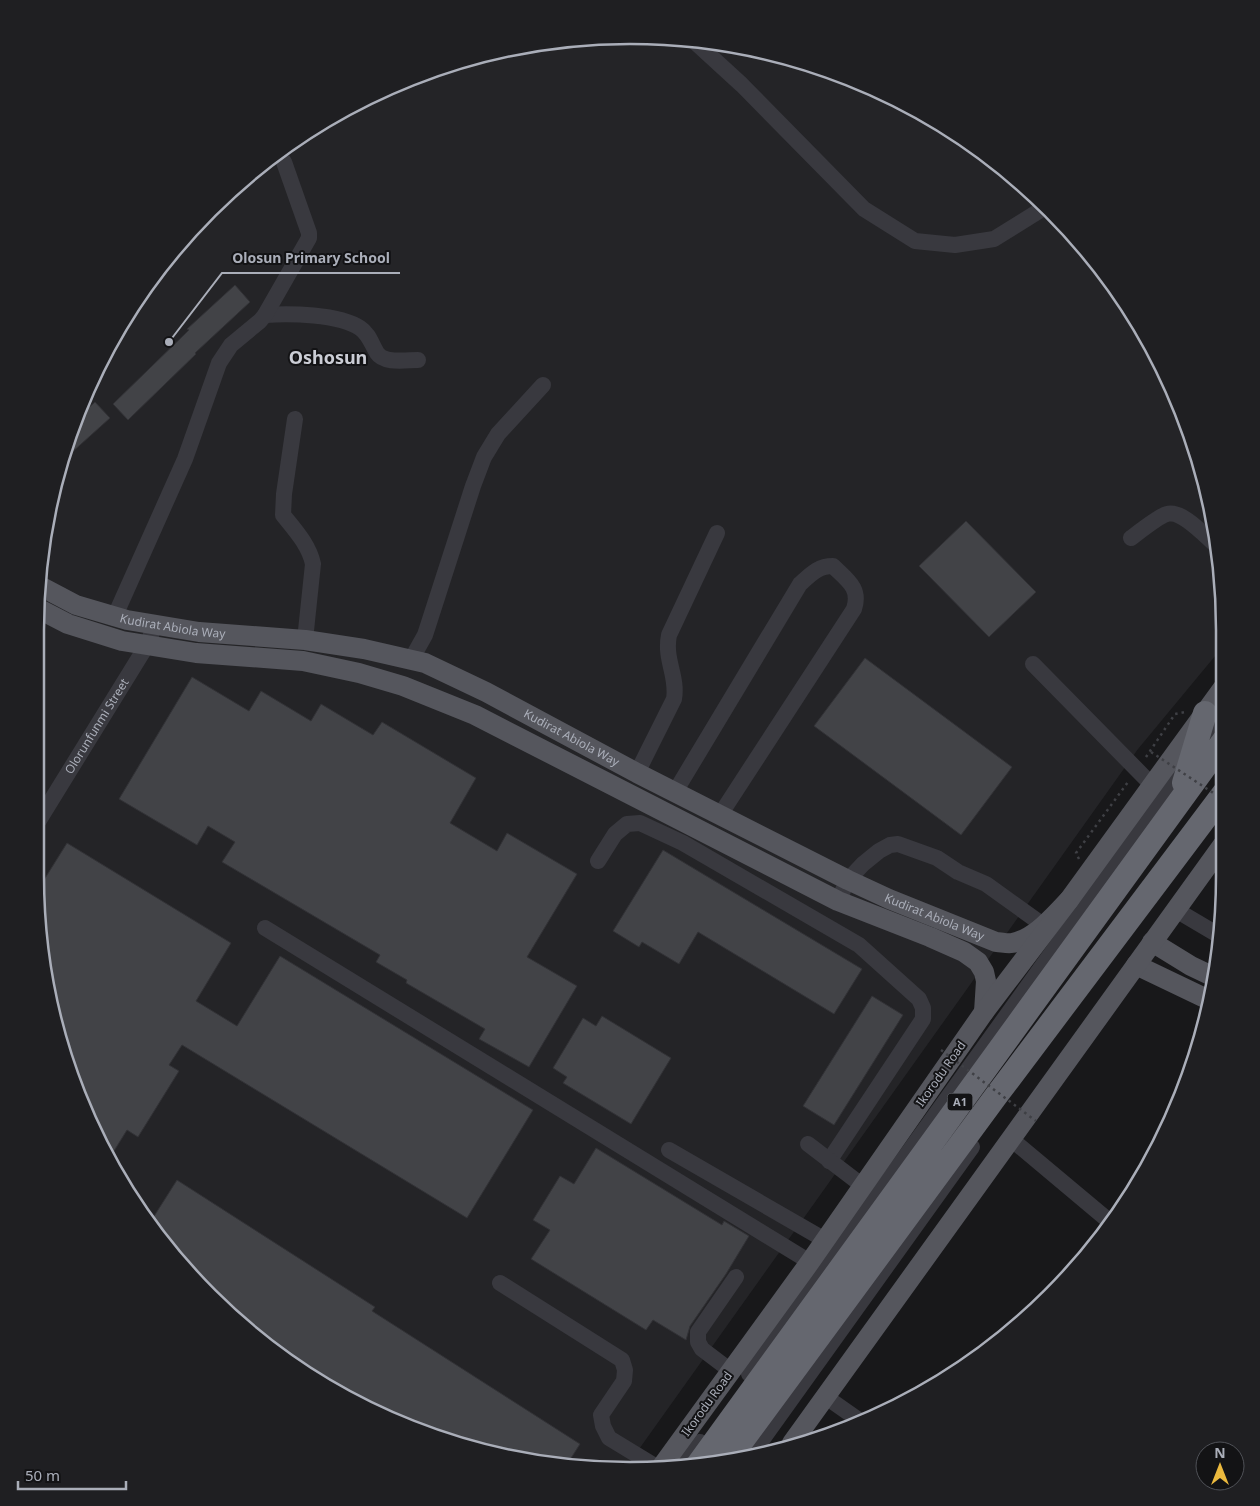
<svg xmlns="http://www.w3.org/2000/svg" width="1260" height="1506" font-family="'Noto Sans',sans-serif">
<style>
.built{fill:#242427}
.building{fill:#424347;stroke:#323236}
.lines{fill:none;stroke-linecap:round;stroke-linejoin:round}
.path{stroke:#3f4045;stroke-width:2.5;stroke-dasharray:2.5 4;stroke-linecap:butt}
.minor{stroke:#39393f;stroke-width:16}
.major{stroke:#55565d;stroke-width:20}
.highway{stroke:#65676f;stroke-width:24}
.path-bridge{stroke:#3f4045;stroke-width:2.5;stroke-dasharray:2.5 4;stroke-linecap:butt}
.labels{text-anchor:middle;stroke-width:4;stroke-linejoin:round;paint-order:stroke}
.shield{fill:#131315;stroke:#7d8088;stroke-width:1}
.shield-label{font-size:11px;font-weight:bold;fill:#aaaeb9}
.street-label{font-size:12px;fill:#aaaeb9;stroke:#131315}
.district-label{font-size:18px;font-weight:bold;fill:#cbcdd5;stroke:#131315}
.rim{fill:none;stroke:#aaaeb9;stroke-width:2.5}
.leader{fill:none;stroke:#aaaeb9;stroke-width:2}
.callout-dot{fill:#aaaeb9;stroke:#131315;stroke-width:2}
.callout-label{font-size:14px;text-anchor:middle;font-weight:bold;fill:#aaaeb9;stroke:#131315;stroke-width:4;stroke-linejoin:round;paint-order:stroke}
</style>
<rect width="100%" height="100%" fill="#18181a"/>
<path class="built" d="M630,35L746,46L858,80L961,135L1051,209L1125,300L1180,403L1214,514L1225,630V644L1138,749L627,1466H553L438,1439L299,1371L183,1269L96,1139L55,1030L35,876L40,553L55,476L96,367L158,268L237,183L300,135L403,80L514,46Z"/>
<path class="building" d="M235,285L250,302L195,353L196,354L128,420L113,404L189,330L187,329Z
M95,402L110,418L60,463L77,418Z
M966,521L1036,592L989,637L919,566Z
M865,658L1012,767L961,835L814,726Z
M192,677L249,711L261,691L311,721L321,704L373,735L382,722L476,778L450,823L497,851L507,833L577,874L527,957L577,986L529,1067L479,1039L485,1029L406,983L407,980L376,962L380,955L222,862L235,842L208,826L197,845L119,799Z
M67,843L231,943L196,1001L237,1026L280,956L533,1110L467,1218L182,1045L169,1065L179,1071L138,1137L127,1130L109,1159L96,1139L55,1030L37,891Z
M663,850L862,969L834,1014L698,932L679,964L642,942L639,947L613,931Z
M872,996L903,1015L834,1125L803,1106Z
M602,1016L671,1058L631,1124L563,1083L567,1077L553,1068L583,1018L596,1026Z
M596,1148L722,1225L724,1221L749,1236L726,1274L690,1326L686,1340L653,1320L646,1330L531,1259L550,1230L533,1220L560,1176L574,1184Z
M177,1180L375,1307L372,1311L580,1444L566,1466H553L438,1439L333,1387L336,1383L250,1328L183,1269L151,1221Z"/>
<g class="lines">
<path class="path" d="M1146,757L1175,714L1185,712
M1079,859L1076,853L1128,782"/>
<g class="minor">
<path d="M694,41L742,85L864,209L915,241L955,245L994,239L1047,206"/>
<path d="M265,315C289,313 339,314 360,328C369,334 371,343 377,353C384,364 406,360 418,360"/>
<path d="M295,419L284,494L283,515C295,530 309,545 313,564L305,640"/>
<path d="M1131,538C1139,532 1159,516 1167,514C1182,509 1206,537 1217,546"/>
<path d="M114,618L185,459L219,363L231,345L260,321L265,315L309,238V233L284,162"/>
<path d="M411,660L425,635L473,486L484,457L498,434L543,385"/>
<path d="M1033,664L1152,785"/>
<path d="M637,773L674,699C678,676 664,660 669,635L717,533"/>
<path d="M675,792L800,584C811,574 818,566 833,566C847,580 861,588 854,609L720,815"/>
<path id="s1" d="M36,825L147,645L155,625"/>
<path d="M598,861L615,834L627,824L640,823L683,843L859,945L919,999L923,1008V1019L829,1161"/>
<path d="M838,901L848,880L863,864L879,851L890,845L898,844L937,858L958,872L986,884L1043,925"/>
<path d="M1176,910L1220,936"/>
<path d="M265,928L810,1262"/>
<path d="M1011,1139L1109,1221"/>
<path d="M808,1144L863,1186"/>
<path d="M669,1150L825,1240"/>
<path d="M500,1283L622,1360L625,1370L624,1381L601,1415L603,1426L609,1438L655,1466"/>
<path d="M731,1371L702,1349L698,1342V1332L736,1277"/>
<path d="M749,1374L1191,759L1225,718"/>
<path d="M826,1397L863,1423"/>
<path d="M752,1454L972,1147"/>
<path d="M683,1466L700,1442"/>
</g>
<g class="major">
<path id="s2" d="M40,586L76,605L127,620L199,632L305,640L364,649L425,663L486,692L637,773L848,880L889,899L996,942C1001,942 1007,944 1012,943C1035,939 1053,916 1069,900"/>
<path d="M39,609L68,624L122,641L196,653L303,661L359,673L403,686L475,715L838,901L930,937L964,952L978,962L984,972L986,981L984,1012"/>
<path d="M1152,942L1191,966L1212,976"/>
<path d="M1136,965L1207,999"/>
<path d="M792,1443L1224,843"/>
<path d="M662,1466L810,1262L984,1012L1069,900L1225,685"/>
</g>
<path class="highway" d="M1184,783L1205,713
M728,1460L996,1096L1224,793
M697,1466L1225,739"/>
<path class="path-bridge" d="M1151,752L1224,800
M941,1050L1036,1121"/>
</g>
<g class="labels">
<rect class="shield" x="947.5" y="1093.5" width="25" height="17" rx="4"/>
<g class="shield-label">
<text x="960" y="1106">A1</text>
</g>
<g class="street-label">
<text dy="4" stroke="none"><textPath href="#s2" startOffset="140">Kudirat Abiola Way</textPath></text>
<text dy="4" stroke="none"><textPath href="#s1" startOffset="116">Olorunfunmi Street</textPath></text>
<text dy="4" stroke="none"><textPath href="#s2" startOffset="560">Kudirat Abiola Way</textPath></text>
<text dy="4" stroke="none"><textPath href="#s2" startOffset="965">Kudirat Abiola Way</textPath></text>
<text transform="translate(941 1074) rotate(-55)" y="4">Ikorodu Road</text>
<text transform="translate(707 1404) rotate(-54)" y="4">Ikorodu Road</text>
</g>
<g class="district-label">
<text x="328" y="364">Oshosun</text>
</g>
</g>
<path d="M0 0H1260V1506H0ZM630 44H630A586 586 0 0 1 1216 630V876A586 586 0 0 1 630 1462H630A586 586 0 0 1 44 876V630A586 586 0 0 1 630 44Z" fill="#1f1f22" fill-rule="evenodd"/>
<path class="rim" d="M630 44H630A586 586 0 0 1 1216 630V876A586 586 0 0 1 630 1462H630A586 586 0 0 1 44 876V630A586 586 0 0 1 630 44Z"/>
<path class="leader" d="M169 342L222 273H400"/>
<circle class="callout-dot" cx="169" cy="342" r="5"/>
<g class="callout-label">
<text x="311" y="263">Olosun Primary School</text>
</g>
<g transform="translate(1220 1466)"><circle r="24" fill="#131315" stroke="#4f5157"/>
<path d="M0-4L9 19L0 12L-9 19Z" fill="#ebb93e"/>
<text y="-8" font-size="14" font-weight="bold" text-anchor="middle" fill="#aaaeb9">N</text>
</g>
<path d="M18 1481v8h108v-8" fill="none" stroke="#aaaeb9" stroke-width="2.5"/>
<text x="25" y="1481" font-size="15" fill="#aaaeb9" stroke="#131315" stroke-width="4" paint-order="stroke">50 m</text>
</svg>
